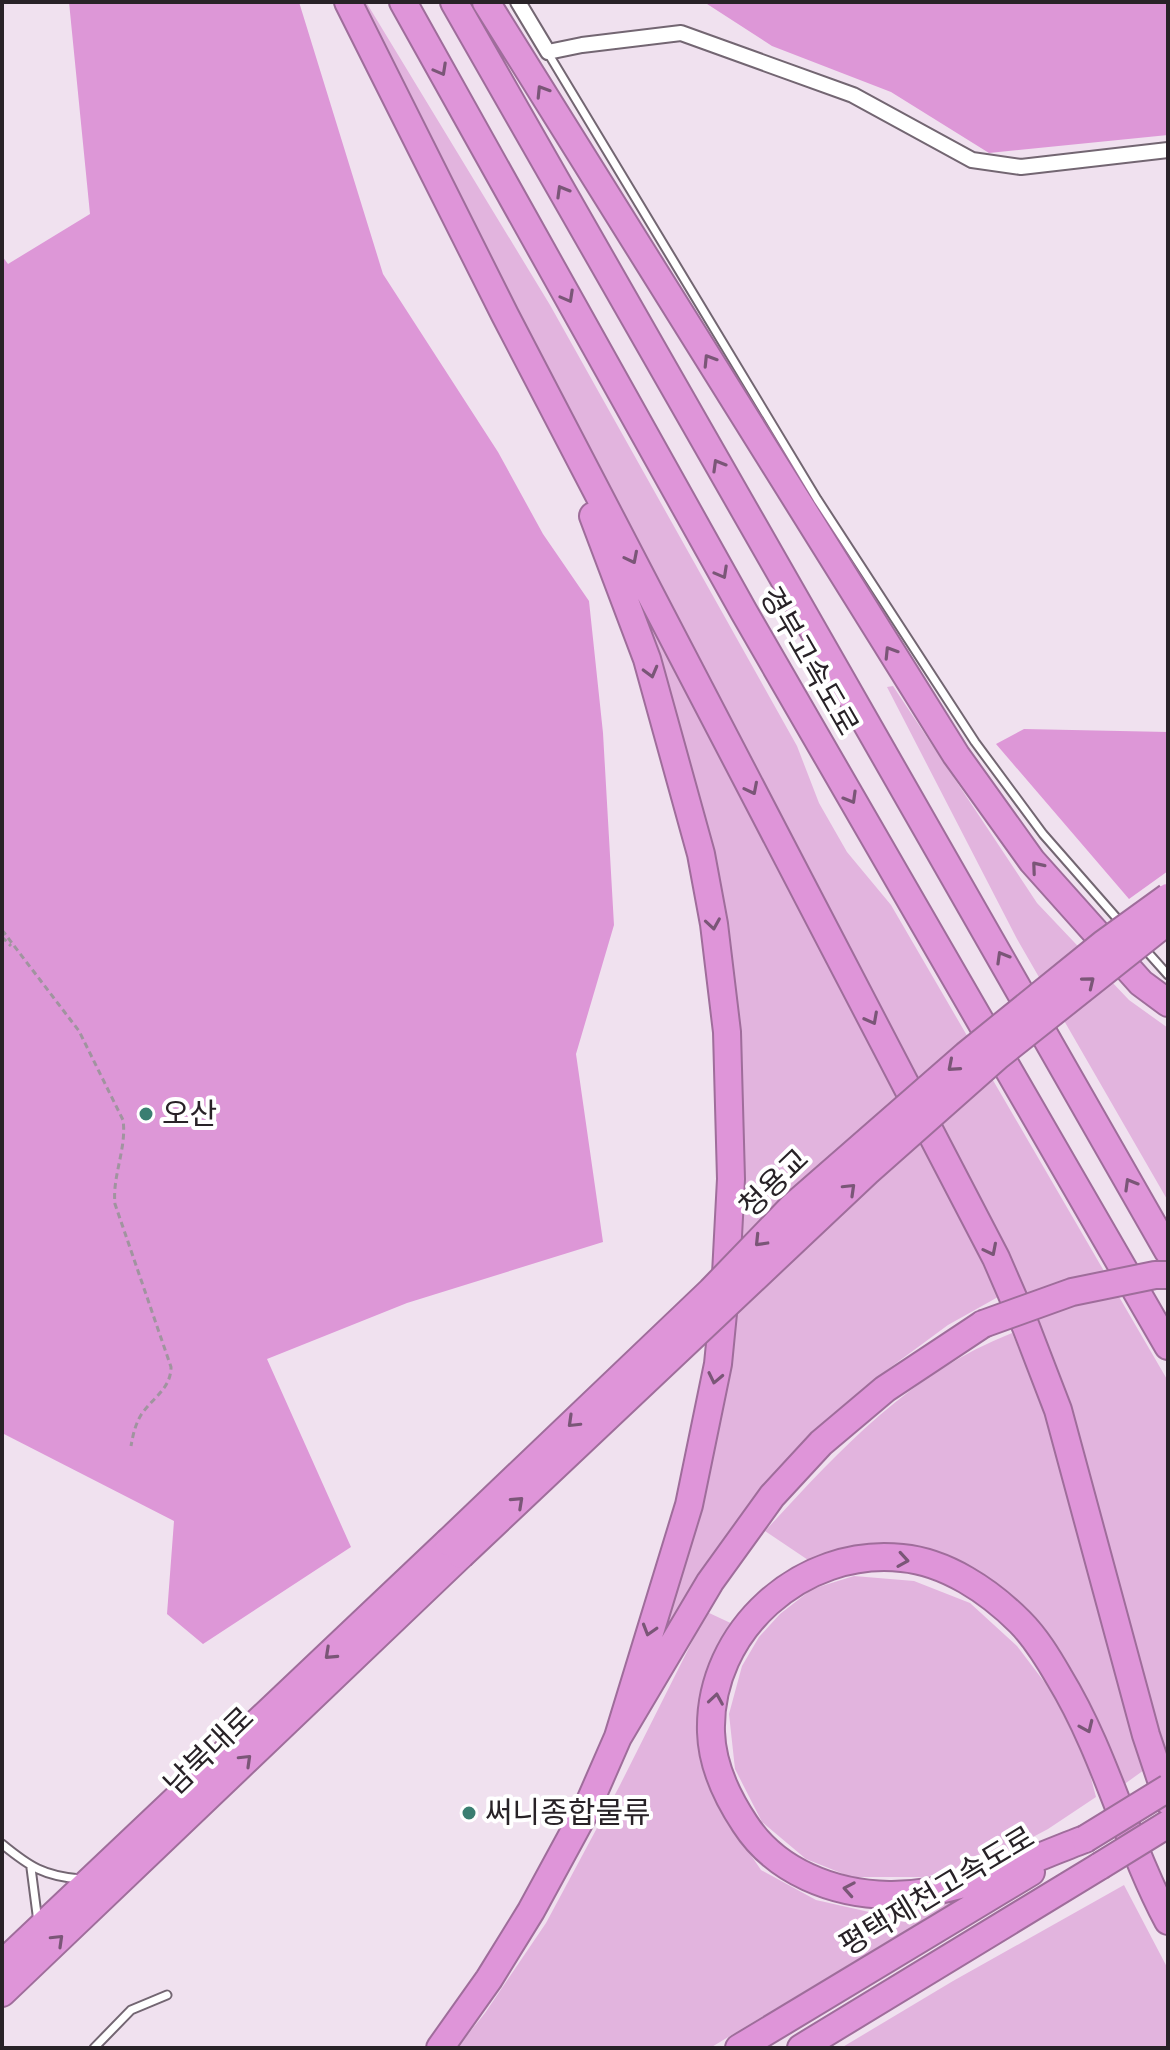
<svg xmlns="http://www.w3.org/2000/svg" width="1170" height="2050" font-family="'Alegreya Sans','Noto Sans KR',sans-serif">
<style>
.green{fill:#e2b4de}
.forest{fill:#dd97d7}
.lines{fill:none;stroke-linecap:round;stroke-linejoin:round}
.lane-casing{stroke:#736672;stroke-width:11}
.street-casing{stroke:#736672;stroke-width:18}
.highway-casing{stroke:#9f6d9b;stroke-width:30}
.path{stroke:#a0949f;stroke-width:3;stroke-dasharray:6 4;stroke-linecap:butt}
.lane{stroke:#fff;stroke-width:7}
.street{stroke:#fff;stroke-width:14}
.highway{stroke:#df95d9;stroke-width:26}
.highway-bridge-casing{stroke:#9f6d9b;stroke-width:30;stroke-linecap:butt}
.highway-bridge{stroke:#df95d9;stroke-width:26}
.oneway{stroke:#7a5677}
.poi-dot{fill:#3a7e71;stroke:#fff;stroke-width:3}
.labels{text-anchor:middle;stroke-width:8;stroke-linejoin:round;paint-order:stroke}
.street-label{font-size:30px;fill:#282227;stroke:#fff}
.poi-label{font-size:30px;fill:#282227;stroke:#fff;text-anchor:start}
</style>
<rect width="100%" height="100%" fill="#f0e1ef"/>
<path class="green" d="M361,2H366L550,305L797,746L819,803L847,852L891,905L1168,1381V1770L1155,1733L1132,1629L1057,1379Z
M653,628L659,632L960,1216L998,1297L948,1325L876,1378L801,1448L730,1529L669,1625L663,1627L727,1377L711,855L680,725L652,634Z
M893,686L1037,903L1129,1000L1168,1028V1201L1017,939L887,687Z
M1012,1333L1048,1418L1144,1770L1119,1788L1040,1634L933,1557L814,1564L765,1531C839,1451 908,1374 1012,1333Z
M854,1576L914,1581L970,1603L1017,1646L1052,1692L1087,1763L1096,1797L1048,1829L1016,1846L973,1863L926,1877H851L806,1859L762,1822L735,1769L729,1714L742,1666L759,1637L780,1614L812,1589Z
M707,1612L737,1626L699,1737L717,1805L761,1870L816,1900L878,1914L955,1901L710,2048H457L485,2013L546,1923L619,1787Z
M1124,1885L1168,1969V2048H841L953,1981Z"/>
<path class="forest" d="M69,2H299L383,274L498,452L543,534L589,601L603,733L614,925L576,1054L603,1242L407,1303L267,1359L351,1547L203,1644L167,1614L174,1521L2,1433V256L8,264L90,214Z
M704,2H1168V135L989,153L891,92L772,46Z
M1024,729L1168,732V871L1129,899L996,744Z"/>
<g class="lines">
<g class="lane-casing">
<path id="lane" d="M548,53L817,499L975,742L1043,834L1121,923
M1143,947L1168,975
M2,1844C30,1867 44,1876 80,1879
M31,1868L38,1922
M94,2048L131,2010L167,1995"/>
</g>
<g class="street-casing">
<path id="street" d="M518,2L548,52L582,45L681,33L853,95L972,160L1021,167L1168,150"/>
</g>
<g class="highway-casing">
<path id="highway" d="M348,2L505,315L996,1258L1026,1327L1058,1410L1146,1735L1168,1801
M403,2L744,612L1168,1346
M454,2L1168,1251
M486,2L956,755L1032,861L1141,983L1168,1003
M593,516L647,659L701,854L714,924L727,1032L731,1179L725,1293L718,1364L689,1505L618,1737
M1085,1839C1023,1862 957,1896 889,1895C834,1894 776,1872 745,1824C727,1797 712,1766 711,1732C708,1631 802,1547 902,1558C946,1562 989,1591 1020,1622C1036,1638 1048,1658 1059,1677C1106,1754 1126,1842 1168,1921
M2,1964L448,1542
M2,1993L461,1555
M440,2048L489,1979L531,1911L587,1808L618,1737L710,1582L772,1496L821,1443L885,1389L983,1324
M739,2048L1031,1872
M801,2048L1100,1866"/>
</g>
<path class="path" d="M2,930L79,1031L123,1120C127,1148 112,1176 115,1204L171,1367C171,1389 152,1398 141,1415C135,1425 133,1435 131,1446
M2,937L11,946"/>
<use href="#lane" class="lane"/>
<use href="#street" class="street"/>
<use href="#highway" class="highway"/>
<g class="highway-bridge-casing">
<path id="highway-bridge" d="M983,1324L1072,1292L1155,1275H1168
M448,1542L711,1291L792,1207L966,1055L1103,944L1168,897
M461,1555L867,1172L998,1056L1168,921
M1085,1839L1168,1788
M1100,1866L1168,1824"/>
</g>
<use href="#highway-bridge" class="highway-bridge"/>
</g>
<defs><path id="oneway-chevron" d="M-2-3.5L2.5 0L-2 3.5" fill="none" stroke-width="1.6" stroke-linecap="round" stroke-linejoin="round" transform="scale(2)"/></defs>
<g class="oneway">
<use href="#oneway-chevron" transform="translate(441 70) rotate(61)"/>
<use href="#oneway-chevron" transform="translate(542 91) rotate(-122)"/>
<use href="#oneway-chevron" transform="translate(562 191) rotate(-120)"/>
<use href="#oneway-chevron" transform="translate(568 297) rotate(61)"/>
<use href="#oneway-chevron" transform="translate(709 360) rotate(-122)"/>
<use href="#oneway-chevron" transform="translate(718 465) rotate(-120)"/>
<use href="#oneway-chevron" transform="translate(632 558) rotate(63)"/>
<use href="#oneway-chevron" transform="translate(722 573) rotate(61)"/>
<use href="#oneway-chevron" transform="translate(890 652) rotate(-122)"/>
<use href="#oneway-chevron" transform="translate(651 672) rotate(75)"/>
<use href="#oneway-chevron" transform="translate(752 789) rotate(63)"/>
<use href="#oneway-chevron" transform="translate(851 798) rotate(60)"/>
<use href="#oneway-chevron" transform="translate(1037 867) rotate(-130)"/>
<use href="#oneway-chevron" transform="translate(713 924) rotate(81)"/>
<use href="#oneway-chevron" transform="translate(1002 957) rotate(-120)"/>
<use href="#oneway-chevron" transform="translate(1089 982) rotate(-39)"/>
<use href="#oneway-chevron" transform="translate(872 1019) rotate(62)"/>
<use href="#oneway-chevron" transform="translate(953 1066) rotate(139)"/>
<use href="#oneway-chevron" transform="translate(1130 1184) rotate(-120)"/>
<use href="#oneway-chevron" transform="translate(850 1189) rotate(-44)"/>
<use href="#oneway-chevron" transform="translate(760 1241) rotate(134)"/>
<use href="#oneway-chevron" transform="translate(991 1250) rotate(63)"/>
<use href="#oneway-chevron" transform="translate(715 1378) rotate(102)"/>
<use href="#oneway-chevron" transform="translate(573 1422) rotate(136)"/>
<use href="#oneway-chevron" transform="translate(518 1502) rotate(-43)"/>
<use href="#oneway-chevron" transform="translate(903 1560) rotate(9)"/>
<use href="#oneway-chevron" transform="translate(649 1630) rotate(107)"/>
<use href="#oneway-chevron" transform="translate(330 1654) rotate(137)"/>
<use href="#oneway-chevron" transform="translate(716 1699) rotate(-81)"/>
<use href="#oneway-chevron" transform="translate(1087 1727) rotate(66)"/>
<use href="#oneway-chevron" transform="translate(246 1760) rotate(-44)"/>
<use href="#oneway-chevron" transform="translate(849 1889) rotate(-170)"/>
<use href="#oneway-chevron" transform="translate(58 1940) rotate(-44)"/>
</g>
<g class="poi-dot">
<circle cx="146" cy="1114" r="8"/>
<circle cx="469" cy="1813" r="8"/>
</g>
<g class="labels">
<g class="street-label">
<text transform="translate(809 661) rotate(60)" y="10">경부고속도로</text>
<text transform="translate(774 1183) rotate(-44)" y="10">청용교</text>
<text transform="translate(209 1751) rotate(-44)" y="10">남북대로</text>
<text transform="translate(937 1891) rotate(-31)" y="10">평택제천고속도로</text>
</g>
<g class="poi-label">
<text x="162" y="1124">오산</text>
<text x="485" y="1823">써니종합물류</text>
</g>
</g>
<rect width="1170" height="2050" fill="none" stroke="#282227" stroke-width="8"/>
</svg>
